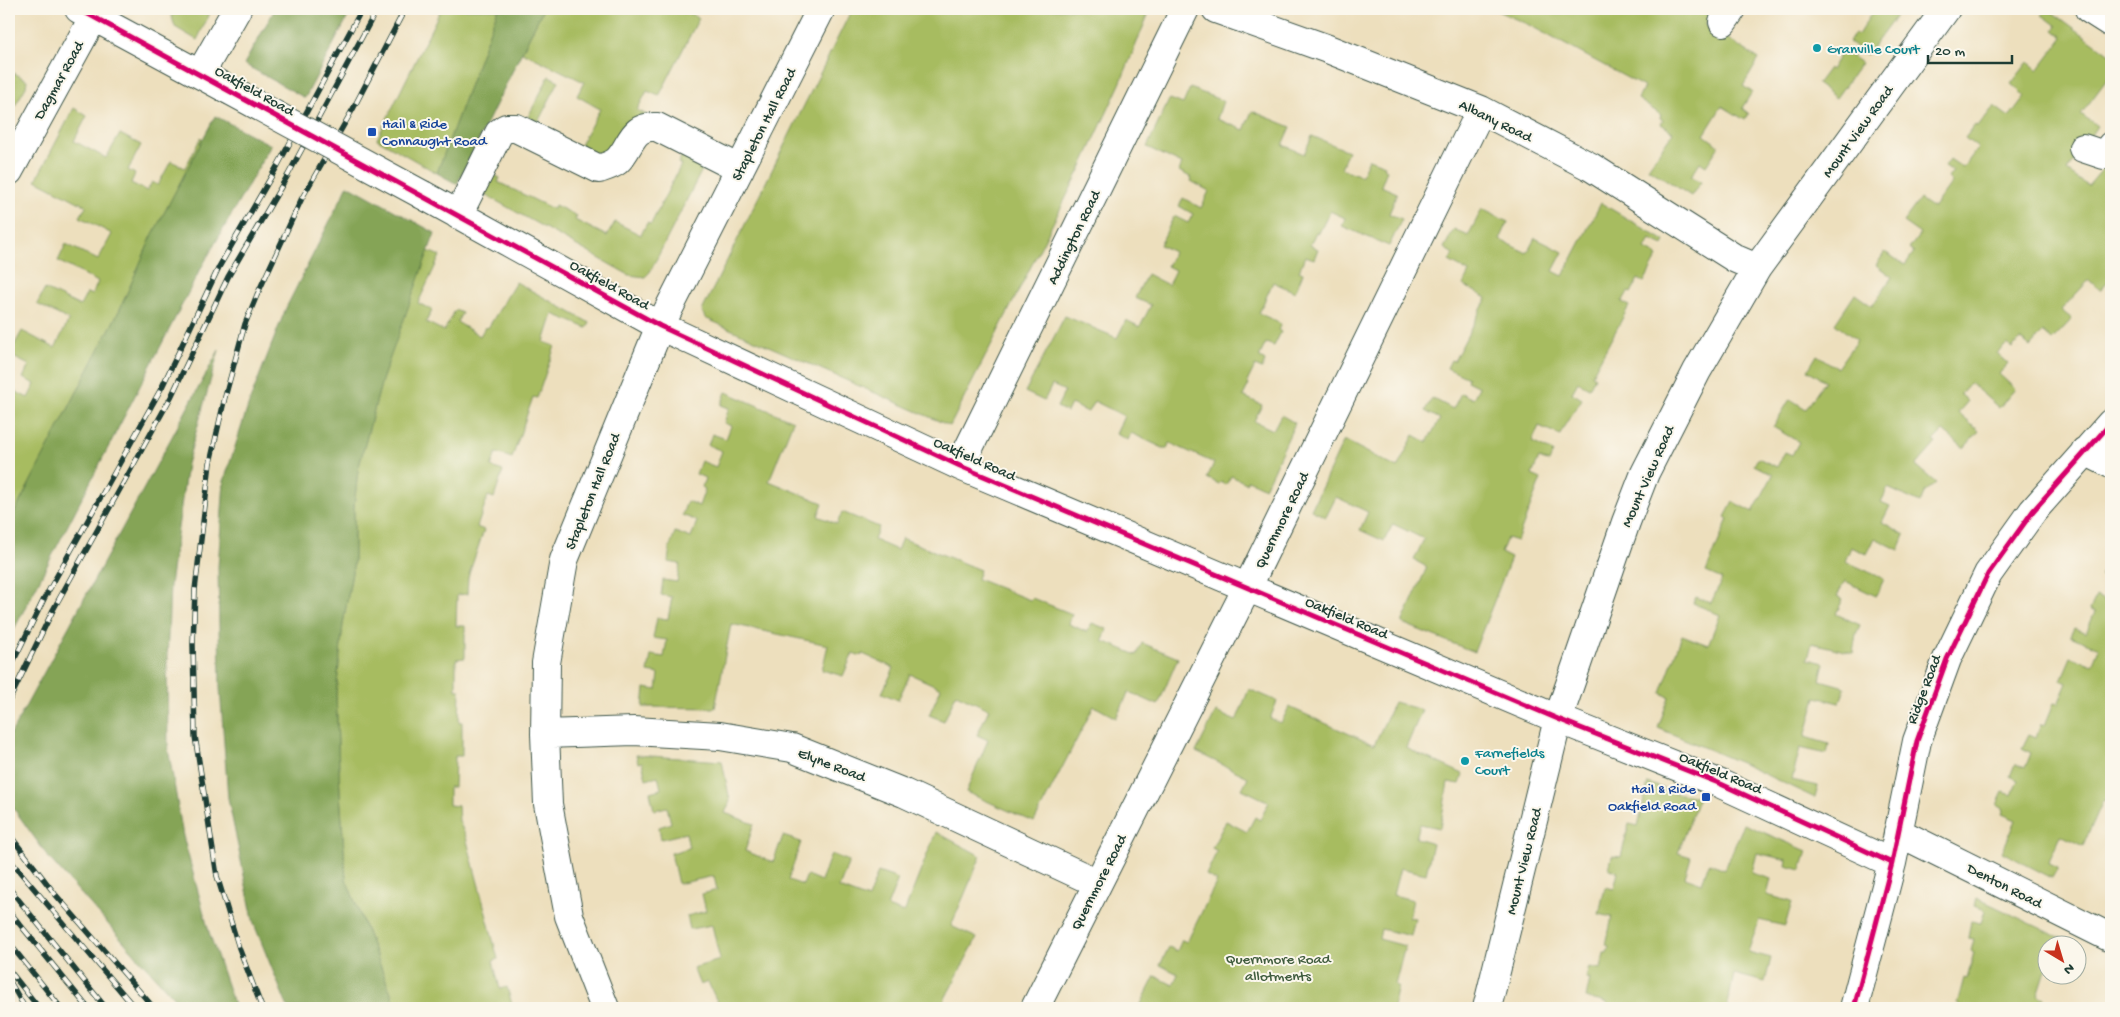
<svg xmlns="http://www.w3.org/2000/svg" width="2120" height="1017" font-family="'Gochi Hand',sans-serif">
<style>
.green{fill:#a7bc61;stroke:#637c4a}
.forest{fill:#85a457;stroke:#527046}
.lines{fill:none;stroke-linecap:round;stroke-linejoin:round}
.minor-casing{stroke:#3e5549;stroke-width:30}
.minor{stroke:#fff;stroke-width:28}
.rail-casing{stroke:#1f3d34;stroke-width:5.5}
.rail{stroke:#fbf7ec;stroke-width:4;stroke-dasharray:11;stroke-linecap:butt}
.minor-bridge-casing{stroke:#3e5549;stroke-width:30;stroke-linecap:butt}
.minor-bridge{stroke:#fff;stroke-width:28}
.cycleway-casing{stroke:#fbf7ec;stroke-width:8}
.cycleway{stroke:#d6006c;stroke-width:5}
.culture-dot{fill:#0f9aa8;stroke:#fbf7ec;stroke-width:2}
.transit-dot{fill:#1a4fb4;stroke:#fbf7ec;stroke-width:2}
.labels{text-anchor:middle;stroke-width:4;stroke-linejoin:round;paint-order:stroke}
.culture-label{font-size:15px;fill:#0d838f;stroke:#fbf7ec;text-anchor:start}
.street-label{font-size:15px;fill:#1f3d34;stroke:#fbf7ec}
.transit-label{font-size:15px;fill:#164399;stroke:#fbf7ec;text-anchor:start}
.park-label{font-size:15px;fill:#415d3f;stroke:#fbf7ec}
</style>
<rect width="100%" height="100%" fill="#fbf7ec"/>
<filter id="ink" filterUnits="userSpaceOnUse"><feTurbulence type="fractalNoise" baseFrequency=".02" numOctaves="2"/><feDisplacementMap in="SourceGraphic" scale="10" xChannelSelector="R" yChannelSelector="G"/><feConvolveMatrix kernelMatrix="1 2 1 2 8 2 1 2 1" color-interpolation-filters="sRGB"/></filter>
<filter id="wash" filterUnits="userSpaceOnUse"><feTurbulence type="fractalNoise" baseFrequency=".0096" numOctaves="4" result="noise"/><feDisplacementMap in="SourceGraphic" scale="20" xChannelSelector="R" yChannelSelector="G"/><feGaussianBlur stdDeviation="1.12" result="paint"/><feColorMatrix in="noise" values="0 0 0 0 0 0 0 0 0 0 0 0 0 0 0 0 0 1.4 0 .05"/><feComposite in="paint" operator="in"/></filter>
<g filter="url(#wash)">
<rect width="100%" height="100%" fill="#eddfbd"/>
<path class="green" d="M174,9H212L197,40L175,27L171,14L175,12Z
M441,9H498L437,173L377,139Z
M543,9H691L689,13L699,18L659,96L647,91L637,110L651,117L608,161L580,145L600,109L577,96L584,82L522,52Z
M852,9H1133L1148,15L1120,84L1083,164L950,426L705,318L702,311Z
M1493,9H1716L1705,24L1759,59L1743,86L1752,92L1742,108L1749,114L1745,120L1722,106L1704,135L1719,146L1706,166L1700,162L1691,176L1701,182L1691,196L1648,168L1673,132L1661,124L1663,120L1660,118L1661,115L1638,99L1644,87L1529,25Z
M1874,9H1901L1867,55L1849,42L1855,33L1858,35Z
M2048,9L2111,55V74L2081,114L2097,126L2067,171L2088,186L2111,159V278L2100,290L2089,280L2061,310L2072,319L2052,340L2043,332L2030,347L2020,339L2012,348L2007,344L1997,353L2008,363L1999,374L2015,389L1999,408L1970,383L1960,394L1968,401L1958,413L1979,431L1964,448L1943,431L1933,441L1936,443L1916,466L1936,483L1924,493L1920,503L1888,488L1881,502L1890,506L1882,522L1905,535L1899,550L1875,538L1867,554L1851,547L1845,561L1884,579L1876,596L1845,581L1837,596L1843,599L1836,614L1860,625L1856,634L1853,653L1812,643L1808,659L1824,663L1820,680L1845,687L1840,703L1816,697L1805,737L1829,744L1827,754L1800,748L1792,780L1818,786L1815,798L1741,763L1658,728L1669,697L1661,693L1682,635L1708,645L1720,615L1693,603L1696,597L1711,603L1722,579L1706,572L1728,519L1725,517L1733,502L1753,512L1773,475L1754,465L1758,458L1777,467L1785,452L1792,455L1799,442L1773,427L1790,399L1806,409L1825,381L1808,370L1817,355L1837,368L1857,340L1835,324L1855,294L1872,306L1892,277L1876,265L1885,252L1905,265L1914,252L1909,249L1920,234L1903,222L1920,199L1933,208L1952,182L1948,178L1953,171L1945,166L1950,159L1963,168L1978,148L1965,138L1975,125L1978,127L1994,106L2009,117L2025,96L2011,84L2028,62L2038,70L2063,37L2054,30L2057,26L2042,15Z
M1843,50L1861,63L1836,98L1817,84L1829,68L1831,70Z
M14,73L27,80L26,87L9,116V83Z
M549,76L559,81L538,122L528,117Z
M1190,88L1223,101L1217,119L1244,130L1252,111L1291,127L1283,145L1304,154L1312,136L1348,151L1341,168L1361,176L1369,159L1385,165L1384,168L1387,170L1381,186L1397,193L1389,214L1402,219L1389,246L1342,226L1345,218L1330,211L1319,233L1316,232L1310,245L1318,249L1314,259L1305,256L1299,271L1303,273L1295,292L1273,282L1259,313L1281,324L1278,330L1281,332L1274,346L1266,343L1259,357L1265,361L1262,369L1255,366L1247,382L1249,384L1243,396L1262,405L1254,421L1273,430L1281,415L1295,423L1265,488L1248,480L1246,483L1231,476L1226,485L1221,482L1219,484L1207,478L1214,463L1170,443L1167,448H1163L1131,433L1128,440L1116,434L1124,416L1094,401L1088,412L1071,404L1067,412L1057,407L1065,391L1052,385L1044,401L1025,392L1065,316L1117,338L1126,320L1140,327L1151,305L1135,298L1147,274L1168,285L1175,270L1167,266L1174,252L1160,245L1174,216L1188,223L1193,214L1179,206L1183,198L1201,208L1209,191L1191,181L1192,178L1179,171L1182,164L1147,147L1169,100L1170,99L1183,104Z
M74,108L87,116L74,141L106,158L120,134L141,145L128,170L135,174L131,183L147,191L152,182L158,185L171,161L185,168L201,137L203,139L152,236L120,309L9,523V388L28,398L35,384L23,378L29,365L9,355L22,331L55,348L69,320L37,304L45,289L80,306L87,293L92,295L98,282L58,261L66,244L98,260L112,234L80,217L86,206L36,180Z
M683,153L705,164L650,272L645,277L629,275L484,194L482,187L489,172L500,178L498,182L553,209L555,205L577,216L575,220L607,236L615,222L641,235L647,223L651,224L681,165L678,163Z
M1601,203L1665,241L1663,245L1650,239L1645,249L1658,256L1644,282L1638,279L1631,293L1628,292L1622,302L1629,306L1592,375L1595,377L1589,388L1578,382L1572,393L1582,399C1575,411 1565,422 1560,435L1539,426L1532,442L1553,452L1549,462L1539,458L1532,475L1541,479L1517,541L1507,538L1501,553L1511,558L1474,652L1402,623L1427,567L1414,560L1424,539L1393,524L1384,541L1360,530L1368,512L1336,497L1326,517L1311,510L1344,440L1397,468L1414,435L1427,442L1440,419L1425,411L1432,398L1453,409L1461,393L1473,399L1479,387L1467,381L1468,378L1447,368L1451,360L1454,361L1487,298L1463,285L1469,272L1449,261L1453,254L1444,248L1454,229L1468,236L1482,209L1508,222L1500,240L1527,253L1535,238L1563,252L1553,271L1563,276Z
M428,251L440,256L418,303L432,310L426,322L444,331L455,310L462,313L457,322L480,336L485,327L488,328L516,282L590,323L587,328L553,314L544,342L555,346L537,398L533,397L512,458L496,453L491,467L503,471L494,498L488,496L477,527L484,530L468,577L467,594L457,595L456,626H465V658L456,659V690H460L459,722H462V756H455L454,787H449V805L458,806L459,821L466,837L498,959L493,961L500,989L507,987L513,1008H397L346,879L340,793L336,694L343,624L354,561V507L358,470L382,380Z
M726,392L793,421L769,481L823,503L818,516L837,524L842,512L879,527L874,540L897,550L902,538L980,570L977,579L1030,600L1032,598L1072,614L1069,624L1087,632L1092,623L1107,629L1103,641L1137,655L1142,643L1178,658L1158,705L1129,692L1116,718L1094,706L1034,822L966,792L988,740L977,735L989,709L956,694L944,721L929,715L941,688L910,674L898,700L882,693L894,668L863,654L861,656L853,653L843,676L822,670L828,645L731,624L715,708L643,707L645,688L657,690L659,674L648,672L651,655L664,657L667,640L653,638L657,618L668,619L672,597L661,595L663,580L677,582L680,564L668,562L670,546L675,532L691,538L697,521L682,515L687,501L699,506L705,489L702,487L705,478L696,474L701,461L716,467L722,451L708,445L712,434L726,439L731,426L724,423L729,408L721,405Z
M2111,554V582L2100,576Z
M2096,596L2108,602L2111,596V804L2103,801L2083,846L2061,835L2048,863L2058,867L2052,878L2002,852L2016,820L2002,814L2004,809L1997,805L2003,792L2012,795L2018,780L2010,776L2015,764L2025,768L2031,753L2022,748L2029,734L2036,737L2041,724L2045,725L2054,703L2058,704L2067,683L2061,680L2071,657L2092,665L2099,648L2070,636L2074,628L2086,633L2095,612L2090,610Z
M1249,689L1277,701L1270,719L1281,723L1289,707L1374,745L1394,702L1422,710L1406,748L1463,774L1460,784L1448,782L1440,828L1420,824L1416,838L1433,843L1426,874L1400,868L1393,895L1413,900L1409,917L1415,918L1411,936L1381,929L1379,939L1405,946L1395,985L1398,986L1393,1008H1139L1155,976L1173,985L1178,974L1160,965L1169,947L1177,951L1182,940L1187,942L1217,881L1206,875L1217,851L1212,848L1226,821L1247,832L1255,817L1260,820L1269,802L1242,789L1248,777L1196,752L1216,712L1236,721Z
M636,755L722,761L730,801L725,813L754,824L745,851L773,862L783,836L801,842L788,880L803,885L807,875L821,881L831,854L849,861L839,888L868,899L878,872L898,879L887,907L904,913L936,832L981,856L951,926L977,938L940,1008H720L708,982L700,985L693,968L720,960L712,925L690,929L687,916L706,911L702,894L717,890L714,876L678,884L671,853L689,848L686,833L661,839L659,827L671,823L667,807L654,810L650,792L661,789L658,776L646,779L642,762L638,763Z
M1648,783L1675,793L1699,797L1678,853L1691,857L1685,877L1702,883L1709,863L1725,869L1744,824L1807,851L1801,870L1786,866L1787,860L1757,853L1752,873L1771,879L1767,895L1792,902L1785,926L1759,920L1748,952L1771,958L1765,982L1734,974L1727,1008H1606L1607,1003L1586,998L1590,979L1586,978L1589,967L1601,969L1604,953H1607L1609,946L1606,945L1612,917L1599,914L1605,887L1614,889L1618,872L1609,869L1612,856L1621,857L1629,824L1638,826Z
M1977,898L2061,938L2058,944H2048L2047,967L2038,995L2044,998L2040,1008H1959L1960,1005L1957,1004L1964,978L1967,979L1974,952L1971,951L1974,939L1968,938L1971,921L1981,923L1985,910L1975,906Z"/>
<path class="forest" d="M275,9H352L305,98L244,64Z
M498,9H543L457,184L437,173Z
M215,116L271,145L200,270L9,639V523L120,309L152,236Z
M348,185L435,233L382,380L358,470L354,507V561L343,624L336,694L340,793L346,879L397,1008H288L254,924L228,798L220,688L218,567L224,481L250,400L286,308Z
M219,350L187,464L170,585L167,662L168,748L183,836L209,932L235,1008H183L49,858L9,802V737Z"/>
</g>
<g filter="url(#ink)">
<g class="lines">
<g class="minor-casing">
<path id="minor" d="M79,9L229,90
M1216,9L1328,49L1481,110L1591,167L1736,259L1757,268
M2089,9L2111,23
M1723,22L1732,9
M200,74L237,9
M2083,148L2104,155L2111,146
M9,171L98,9
M423,195L660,326L960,466L1558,719L1721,784L1892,863
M458,215L499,133L506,128H516L599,169C605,167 612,165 617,161C632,147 630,125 657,127L740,169
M2085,451L2111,464
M960,466L1185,9
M545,734L634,731L720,736L792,748L904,793L1097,883
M1898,832L2111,938
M605,1008L569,916L548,804L545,734L546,663L564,560L660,326L821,9
M1035,1008L1247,588L1481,110
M1487,1008L1558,719L1626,522L1645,473L1697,371L1757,268L1946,9
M1854,1008L1892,863L1917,741L1947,659L1988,574L2033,511L2111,423"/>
</g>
<use href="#minor" class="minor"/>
<g class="rail-casing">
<path id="rail" d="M9,670L44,599L162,387L219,267L278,165L362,9
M9,701L53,610L171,397L228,277L288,175L377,9
M9,834L55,894L154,1008
M9,859L135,1008
M9,888L106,1008
M9,911L88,1008
M9,943L61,1008
M9,970L39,1008
M9,980L25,1008
M262,1008L239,948L217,876L195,736L193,644L195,590L210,463L225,397L245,324L257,295L302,198L353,109L405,9"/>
</g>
<use href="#rail" class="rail"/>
<g class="minor-bridge-casing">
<path id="minor-bridge" d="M229,90L423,195"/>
</g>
<use href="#minor-bridge" class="minor-bridge"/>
<g class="cycleway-casing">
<path id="cycleway" d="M79,9L660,326L960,466L1558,719L1721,784L1892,863
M1854,1008L1892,863L1917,741L1947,659L1988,574L2033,511L2111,423"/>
</g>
<use href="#cycleway" class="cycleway"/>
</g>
</g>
<g class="culture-dot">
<circle cx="1817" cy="48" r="5"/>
<circle cx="1465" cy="761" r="5"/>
</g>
<g class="transit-dot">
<rect x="367" y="127" width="10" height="10" rx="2.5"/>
<rect x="1701" y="792" width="10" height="10" rx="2.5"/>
</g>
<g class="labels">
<g class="culture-label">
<text x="1827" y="53">Granville Court</text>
<text x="1475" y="757">Farnefields<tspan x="1475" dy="17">Court</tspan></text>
</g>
<g class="street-label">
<text transform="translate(58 80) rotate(-61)" y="5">Dagmar Road</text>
<text transform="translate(255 90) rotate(29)" y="5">Oakfield Road</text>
<text transform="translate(1496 120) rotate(26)" y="5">Albany Road</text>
<text transform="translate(763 124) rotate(-63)" y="5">Stapleton Hall Road</text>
<text transform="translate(1857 131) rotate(-54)" y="5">Mount View Road</text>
<text transform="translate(1073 237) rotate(-64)" y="5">Addington Road</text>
<text transform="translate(610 284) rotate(29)" y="5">Oakfield Road</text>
<text transform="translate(975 458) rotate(24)" y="5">Oakfield Road</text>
<text transform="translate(1647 476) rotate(-66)" y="5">Mount View Road</text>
<text transform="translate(592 491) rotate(-68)" y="5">Stapleton Hall Road</text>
<text transform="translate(1281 520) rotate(-64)" y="5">Quernmore Road</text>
<text transform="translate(1347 617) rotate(23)" y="5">Oakfield Road</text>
<text transform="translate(1923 689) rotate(-69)" y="5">Ridge Road</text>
<text transform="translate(832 764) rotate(21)" y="5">Elyne Road</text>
<text transform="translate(1721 772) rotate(23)" y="5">Oakfield Road</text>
<text transform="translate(1523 861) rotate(-76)" y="5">Mount View Road</text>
<text transform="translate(1098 882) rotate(-63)" y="5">Quernmore Road</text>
<text transform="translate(2005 885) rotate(27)" y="5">Denton Road</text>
</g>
<g class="transit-label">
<text x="382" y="128">Hail &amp; Ride<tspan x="382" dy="17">Connaught Road</tspan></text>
<text x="1696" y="793" text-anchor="end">Hail &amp; Ride<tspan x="1696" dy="17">Oakfield Road</tspan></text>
</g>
<g class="park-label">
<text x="1278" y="963">Quernmore Road<tspan x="1278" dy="17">allotments</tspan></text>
</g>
</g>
<rect width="2120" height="1017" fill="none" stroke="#fbf7ec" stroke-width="30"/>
<g transform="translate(2062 960) rotate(142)"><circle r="24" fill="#fbf7ec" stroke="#a3ada2"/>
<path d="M0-4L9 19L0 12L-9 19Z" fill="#c8321e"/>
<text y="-8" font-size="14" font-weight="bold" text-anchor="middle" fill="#1f3d34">N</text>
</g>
<path d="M1928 55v8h84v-8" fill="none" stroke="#1f3d34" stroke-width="2.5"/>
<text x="1935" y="55" font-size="15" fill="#1f3d34" stroke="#fbf7ec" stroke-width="4" paint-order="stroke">20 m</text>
</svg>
